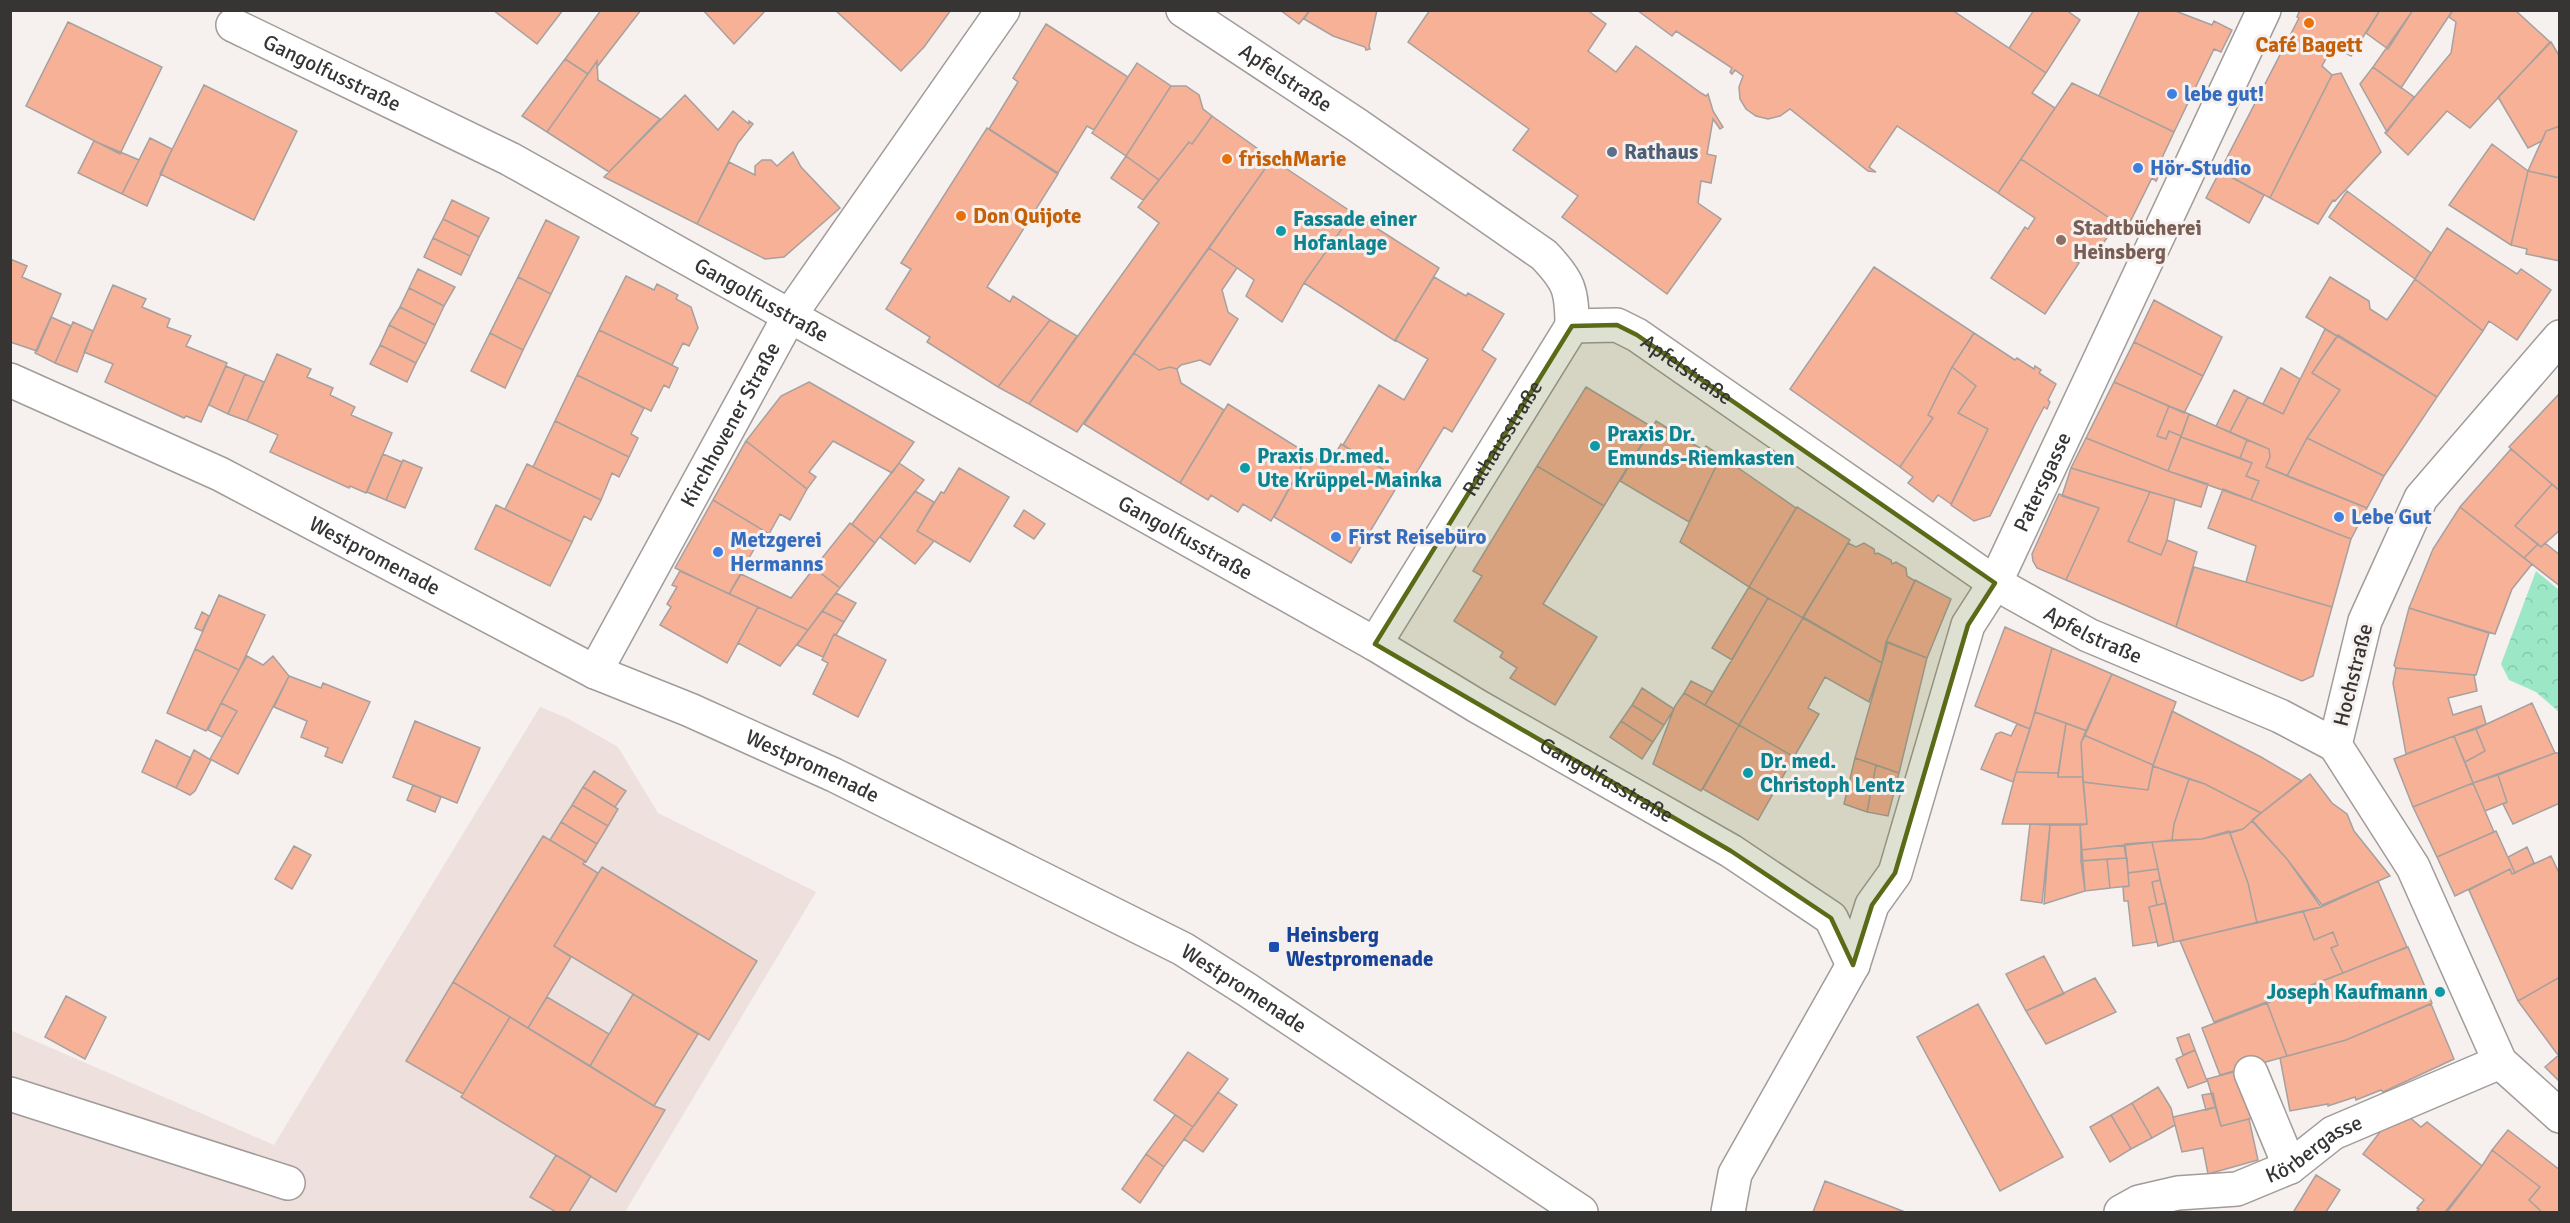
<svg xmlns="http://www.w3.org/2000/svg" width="2570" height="1223" font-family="Signika,sans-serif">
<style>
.built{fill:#eee0dc}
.forest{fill:url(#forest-crowns)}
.building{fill:#f7b197;stroke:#a6a09f;stroke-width:1.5}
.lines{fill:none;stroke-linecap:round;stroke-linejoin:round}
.minor-casing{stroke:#a19b99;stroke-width:36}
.minor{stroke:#fff;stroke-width:33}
.marked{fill:#596b17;fill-opacity:0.2;stroke:#596b17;stroke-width:4.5;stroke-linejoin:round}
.food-dot{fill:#e8710a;stroke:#f6f0ee;stroke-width:2}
.shop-dot{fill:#3f7fe0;stroke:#f6f0ee;stroke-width:2}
.service-dot{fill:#5c6f8a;stroke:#f6f0ee;stroke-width:2}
.culture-dot{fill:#0f9aa8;stroke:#f6f0ee;stroke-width:2}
.education-dot{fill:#8d6e63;stroke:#f6f0ee;stroke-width:2}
.transit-dot{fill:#1a4fb4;stroke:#f6f0ee;stroke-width:2}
.labels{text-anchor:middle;stroke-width:6;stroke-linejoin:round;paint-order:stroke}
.food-label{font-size:21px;font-weight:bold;fill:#c56008;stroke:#f6f0ee;text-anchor:start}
.street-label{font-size:21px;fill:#373534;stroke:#f6f0ee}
.shop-label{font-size:21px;font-weight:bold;fill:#366cbe;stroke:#f6f0ee;text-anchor:start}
.service-label{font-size:21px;font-weight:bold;fill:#4e5e75;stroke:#f6f0ee;text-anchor:start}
.culture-label{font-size:21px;font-weight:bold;fill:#0d838f;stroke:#f6f0ee;text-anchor:start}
.education-label{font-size:21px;font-weight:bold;fill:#785e54;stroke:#f6f0ee;text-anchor:start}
.transit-label{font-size:21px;font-weight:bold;fill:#164399;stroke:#f6f0ee;text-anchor:start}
</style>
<defs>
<pattern id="forest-crowns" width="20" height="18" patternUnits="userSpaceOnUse" patternTransform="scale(1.5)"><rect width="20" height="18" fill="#9ce8c6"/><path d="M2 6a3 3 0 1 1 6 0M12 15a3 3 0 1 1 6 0" fill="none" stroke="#87c8ab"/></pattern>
</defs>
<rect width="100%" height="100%" fill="#f6f0ee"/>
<path class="built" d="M540,707L567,718L618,747L658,813L816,892L625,1212H11L10,1030L274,1145Z"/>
<path class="forest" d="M2536,571L2559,590V712L2536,692L2509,680L2501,664Z"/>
<path class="building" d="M493,10H563L537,44Z
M601,10H641L597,67V61L588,74L565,59Z
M703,10H766L734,44Z
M835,10H951L924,47L901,71Z
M1280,10H1310L1299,24Z
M1310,10H1377L1369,46L1370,49L1366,50L1365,47L1333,36L1304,19Z
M1430,10H1587L1606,24L1588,51L1616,72L1636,46L1701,93L1706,96L1708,94L1713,111L1723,127L1720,129L1713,119L1707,154L1716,156L1711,183L1701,181L1698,203L1721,219L1667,294L1562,217L1578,196L1513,150L1529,129L1408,42Z
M1637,10H1952L2046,73L2032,93L2055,108L1998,193L1897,126L1869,167L1876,172L1868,171L1790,109L1780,116L1768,119L1756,116L1746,109L1740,99L1739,87L1743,76L1735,70L1732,74L1730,72L1732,68L1676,31L1672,36Z
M2034,10H2066L2080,20L2046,73L2009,48Z
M2140,10H2173L2212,25L2214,21L2232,30L2221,52L2214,49L2174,132L2099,96Z
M2300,10H2380L2351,56L2333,46L2322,66L2332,75L2270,198L2220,171L2299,18L2297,17Z
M2380,10H2413L2388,49L2366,33Z
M2413,10H2453L2401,88L2373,67Z
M2453,10H2515L2550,42L2470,128L2447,111L2408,155L2385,133L2451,53L2456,22L2449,17Z
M68,22L162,67L120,154L26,106Z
M1046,24L1128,77L1094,130L1087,126L1058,173L989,129L1018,82L1013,78Z
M2551,42L2560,57V126L2546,131L2542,141L2528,148L2498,97Z
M565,59L588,74L547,132L522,116Z
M597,61L598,80L660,119L609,172L547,132Z
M1137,63L1171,86L1126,156L1092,133Z
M2373,67L2414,97L2387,132L2360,84Z
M2341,73L2381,152L2335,201L2333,200L2318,224L2270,198L2332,75Z
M2072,83L2174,132L2161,160L2166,162L2156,181L2152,178L2125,232L2116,225L2117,223L2021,159Z
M204,85L297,131L254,220L160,174Z
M1171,86H1186L1199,95L1203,109L1212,116L1192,144L1189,142L1159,180L1126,156Z
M685,95L718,130L733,111L749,124V121L753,124L738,143L697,224L604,177Z
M1212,116L1272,159L1077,432L1029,404L1159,223L1138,207L1189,142L1192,144Z
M2560,126V178L2528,171L2546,131Z
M987,128L1058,174L987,287L1010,302L1013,296L1050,320L998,387L927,342L930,337L886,309L911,269L901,263Z
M150,138L172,149L147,206L122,194Z
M94,141L139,160L122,194L78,173Z
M2492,144L2528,171L2511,245L2449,205Z
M793,152L801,167L840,208L784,257L765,259L697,224L729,162L755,175V166L762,160H771L777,166Z
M1126,156L1159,180L1143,200L1111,178Z
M1272,159L1353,213L1304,283L1282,322L1246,296L1254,280L1209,248Z
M2021,159L2117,223L2094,257L2085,251L2077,262L2079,263L2045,314L1991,278L2025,227L2028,229L2035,218L1998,193Z
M2220,171L2264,195L2249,223L2206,198Z
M2528,171L2560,178V261L2526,254L2527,249L2511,245Z
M2347,191L2431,253L2415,279L2329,217Z
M452,200L489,218L479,237L443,219Z
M1353,213L1439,268L1395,341L1304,283Z
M443,219L479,237L470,256L433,238Z
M546,220L579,237L551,294L518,277Z
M2447,228L2517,274L2521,269L2551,290L2517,340L2489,321L2483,331L2415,279Z
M433,238L470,256L461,275L424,257Z
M1209,248L1237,268L1222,290L1228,312L1238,319L1210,365L1200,360L1181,365L1177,369L1170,367L1159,370L1134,353Z
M10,259L27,266L22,277L61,294L37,351L10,342Z
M1874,267L1974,333L1952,367L1928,415L1933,418L1900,467L1790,389Z
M418,269L455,287L444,306L409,288Z
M626,276L654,290L657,284L678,295L676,299L691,307L698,328L689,346L683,343L672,365L599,330Z
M518,277L551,294L523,350L490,333Z
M1434,277L1466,296L1468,293L1504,314L1482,350L1496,359L1452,432L1444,427L1409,485L1343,445L1379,385L1404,400L1428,359L1395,340Z
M2330,277L2369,301L2370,309L2387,320L2415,279L2483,331L2437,397L2306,317Z
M113,285L146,299L142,307L170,319L167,327L191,336L186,346L227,363L201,422L186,416L184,418L105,382L113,364L84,352Z
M409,288L444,306L435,325L400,307Z
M2154,300L2222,337L2203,376L2134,342Z
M400,307L435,325L426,344L389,325Z
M51,317L71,326L55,363L35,353Z
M1050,320L1077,336L1029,404L998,387Z
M73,322L93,331L77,372L55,363Z
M389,325L426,344L416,363L380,345Z
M2325,329L2337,336L2312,373L2340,390L2307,438L2287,476L2266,467L2270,457L2269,449L2230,432L2248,397L2283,414Z
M599,330L678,368L669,388L664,385L651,411L577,375Z
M490,333L523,350L505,388L471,371Z
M1974,333L2015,360L2017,358L2034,369L2035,366L2041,370L2039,373L2056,384L2048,400L2050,402L2047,409L2044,407L2035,424L1990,516L1974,521L1951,505L1988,429L1958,413L1976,386L1952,367Z
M2338,335L2437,397L2384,476L2307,438L2340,390L2312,373Z
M2134,342L2203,376L2184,413L2114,382Z
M380,345L416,363L407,382L370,364Z
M1134,353L1159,370L1170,367L1177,369L1181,383L1224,410L1180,483L1084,424Z
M277,354L311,369L307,377L333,388L330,395L355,407L351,415L392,433L366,493L350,486L349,488L270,452L278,435L247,421Z
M226,366L245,374L228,414L209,405Z
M1952,367L1976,386L1958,413L1988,429L1951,504L1938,495L1933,502L1908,483L1913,477L1900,467L1933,418L1928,415Z
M2281,368L2300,379L2283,414L2263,404Z
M245,374L264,382L247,421L228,414Z
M577,375L644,408L631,434L638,438L629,457L555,421Z
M809,382L914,442L892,473L833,441L809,472L816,477L807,489L746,441L781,396Z
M2114,382L2169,406L2157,436L2166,439L2169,431L2181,436L2168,471L2086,438Z
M1586,387L1652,427L1604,506L1537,466Z
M2234,390L2248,397L2230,432L2216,426Z
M2560,393V491L2509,447Z
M1228,404L1308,454L1271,521L1243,504L1238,512L1211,495L1208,500L1180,483Z
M2169,406L2189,414L2181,436L2169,431L2166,439L2157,436Z
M2189,414L2247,440L2240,458L2181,437Z
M555,421L629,457L619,477L612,473L601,500L533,467Z
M1656,421L1703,450L1706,446L1721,456L1689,522L1620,481Z
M2181,437L2252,463L2246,476L2259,481L2251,500L2168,471Z
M2086,438L2168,471L2208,484L2201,507L2071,468Z
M2307,438L2384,476L2367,508L2287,476Z
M2247,440L2269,449L2270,457L2266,467L2367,508L2351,539L2251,500L2259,481L2246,476L2252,463L2240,458Z
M746,441L807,489L790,520L780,514L769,534L713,500Z
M1341,444L1401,480L1351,563L1274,517L1308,454L1328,466Z
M2511,449L2552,484L2515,526L2538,544L2524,558L2460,507Z
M383,454L402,462L386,500L367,492Z
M1721,456L1796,508L1749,587L1680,542Z
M403,460L422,468L405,508L386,500Z
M899,463L924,480L875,543L852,524Z
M527,464L601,500L591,520L584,516L572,542L505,509Z
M1537,466L1604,506L1543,604L1597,637L1555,705L1510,678L1517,668L1500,657L1503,652L1454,621L1482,576L1473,571Z
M959,468L1009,497L970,562L917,531L941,492L944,493Z
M2071,468L2150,492L2128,541L2161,555L2167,540L2197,552L2176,627L2066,580L2099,508L2062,496Z
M2552,484L2560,491V530L2541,547L2515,526Z
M2223,489L2351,539L2332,607L2246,582L2256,546L2208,528Z
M915,491L934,502L917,531L934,541L915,564L880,537Z
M2150,492L2175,499L2167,540L2161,555L2128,541Z
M2059,494L2099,508L2066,580L2037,568L2033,561L2032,554Z
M713,500L769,534L768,536L763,533L729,594L675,568Z
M496,505L572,542L550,586L475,549Z
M1797,507L1850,540L1803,618L1749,587Z
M2460,507L2532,564L2512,589L2495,634L2409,608L2433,549Z
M1024,510L1045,524L1034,539L1014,526Z
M850,523L875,543L840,588L814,568Z
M1848,543L1856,547L1864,543L1874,549L1875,554L1878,553L1891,560L1892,564L1896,562L1906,568L1907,576L1915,581L1886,642L1882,663L1803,617Z
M2545,543L2560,555V586L2524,558L2538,544L2541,547Z
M2194,567L2332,607L2313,676L2302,681L2176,627Z
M814,568L840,588L808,630L729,594L741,574L791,598Z
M680,571L758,607L727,663L660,625L671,607L667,604L677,587L672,585Z
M1915,580L1951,599L1927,658L1886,642Z
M1749,587L1768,598L1732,660L1712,648Z
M836,593L856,603L844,622L822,611Z
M219,595L265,615L239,670L195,649Z
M1768,598L1803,618L1739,725L1705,705Z
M758,607L808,630L780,666L738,643Z
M2409,608L2489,633L2476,675L2396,668L2394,665Z
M822,611L844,622L836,635L834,634L823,657L797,645Z
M202,612L209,616L202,631L195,628Z
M1803,618L1882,663L1869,702L1825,677L1808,708L1819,714L1794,757L1739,725Z
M2005,627L2052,648L2030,729L1975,706Z
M834,634L886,660L858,717L813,694L828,663L822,660Z
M1888,642L1927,658L1899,773L1855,758Z
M2052,648L2112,674L2087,731L2035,712Z
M195,649L239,670L206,731L167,713Z
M247,656L263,665L273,656L289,676L238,774L210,759L237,711L221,703Z
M2396,668L2474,675L2477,691L2448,698L2453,715L2481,706L2486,724L2406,754L2393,683Z
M2112,674L2176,702L2153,765L2084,735Z
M289,676L321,688L323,683L370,702L342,763L325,756L328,748L301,737L307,721L274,707Z
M1691,681L1713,692L1705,705L1684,693Z
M1642,688L1674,709L1664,725L1632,705Z
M1684,693L1739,725L1701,791L1653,764L1675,706Z
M221,703L237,711L222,737L208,730Z
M2532,703L2555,753L2473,783L2465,762L2485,751L2476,729Z
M1632,705L1664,725L1653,742L1621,721Z
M2172,711L2261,757L2302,781L2261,813L2205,784L2153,766Z
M2035,712L2066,723L2058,773L2016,772Z
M415,721L480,748L457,803L393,777Z
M1621,721L1653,742L1642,759L1610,737Z
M2066,723L2087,731L2081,743L2083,777H2058Z
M2017,724L2030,729L2013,782L1981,769L1996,734L2001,732L2011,736Z
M1739,725L1794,757L1758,820L1703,789Z
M2476,729L2485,751L2465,762L2454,736Z
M2084,735L2153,765L2148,790L2083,782L2081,743Z
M2454,736L2473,783L2413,807L2394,759Z
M156,740L191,758L176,788L142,772Z
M194,750L211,760L195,791L190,795L176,788Z
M2555,753H2560V803L2513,824L2503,804L2507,802L2498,775Z
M1855,758L1876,765L1867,812L1844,804Z
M1876,765L1899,773L1888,816L1867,812Z
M2153,766L2189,779L2174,824L2172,840L2081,850L2080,825L2087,824L2083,782L2148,790Z
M594,771L626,791L615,807L583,787Z
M2016,772L2058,773V777H2083L2087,824H2002Z
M2310,774L2332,803L2347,814L2354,831L2390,876L2322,905L2287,859L2252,820Z
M2498,775L2507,802L2485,811L2473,783Z
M2189,779L2205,784L2261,813L2243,829L2202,839L2172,840L2174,824Z
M2473,783L2494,832L2437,857L2413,807Z
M413,785L441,797L435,812L407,800Z
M583,787L618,809L608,826L572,805Z
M572,805L608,826L597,844L561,822Z
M2252,821L2287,859L2321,907L2257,923L2248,883L2230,833L2243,829Z
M561,822L597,844L586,862L550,840Z
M2030,824L2050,825L2042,903L2021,900Z
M2050,825H2080L2085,891L2044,904Z
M2229,831L2248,883L2257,923L2174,942L2152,842L2202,839Z
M2496,831L2515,873L2512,874L2510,869L2455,896L2437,857Z
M543,836L585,861L583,864L598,873L554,946L571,957L528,1028L453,982Z
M2152,842L2158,869L2128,873L2125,844Z
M2124,845L2126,858L2081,861V850Z
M294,846L311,855L292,889L275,879Z
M2527,847L2534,863L2515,873L2508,857Z
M2551,856L2560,875V977L2518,1001L2469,890L2510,869L2512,874Z
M2127,858L2129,886L2110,888L2107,859Z
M2107,859L2110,888L2085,891L2081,861Z
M602,867L757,961L709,1040L554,946Z
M2158,869L2160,880L2152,882L2157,905L2149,907L2157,942L2133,946L2128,901H2124L2123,887L2129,886L2128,873Z
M2160,880L2166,903L2157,905L2152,882Z
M2378,881L2407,947L2343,973L2331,948L2338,945L2333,932L2314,940L2303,911L2321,907Z
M2166,903L2174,942L2158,946L2149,907Z
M2303,911L2314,940L2333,932L2338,945L2331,948L2343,973L2214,1022L2180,941Z
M2408,947L2432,1003L2346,1040L2287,1056L2267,1003Z
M2044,956L2064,994L2026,1011L2006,974Z
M2560,977V1054L2558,1055L2518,1001Z
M2095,978L2116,1012L2046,1044L2026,1011Z
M453,982L510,1017L463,1094L406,1061Z
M633,994L698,1034L654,1106L590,1066Z
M66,996L106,1017L85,1059L45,1037Z
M547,997L609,1034L590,1066L528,1028Z
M2267,1003L2287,1056L2220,1075L2202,1028Z
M1978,1004L2063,1157L2000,1191L1917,1037Z
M2431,1004L2454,1059L2383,1092L2381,1090L2356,1100L2355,1097L2328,1106V1104L2290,1111L2280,1058L2346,1040Z
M510,1017L654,1106L665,1110L616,1192L461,1097Z
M2189,1034L2195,1050L2183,1055L2177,1038Z
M2195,1050L2207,1081L2188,1088L2176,1059Z
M1188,1052L1228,1079L1193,1127L1154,1100Z
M2560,1054V1082L2545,1067Z
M2241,1070L2253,1118L2221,1126L2207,1079Z
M2158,1087L2171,1108L2175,1125L2152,1138L2132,1103Z
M1218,1092L1237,1105L1203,1152L1184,1139Z
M2213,1093L2216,1107L2206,1110L2202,1095Z
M2132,1103L2152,1138L2131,1149L2111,1115Z
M2216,1107L2221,1126L2249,1119L2258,1160L2208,1174L2203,1148L2182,1152L2173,1117Z
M1175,1115L1193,1127L1164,1167L1146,1154Z
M2111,1115L2131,1149L2110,1162L2090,1127Z
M2408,1116L2421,1127L2427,1122L2482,1166L2447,1212H2416L2419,1209L2417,1208L2424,1200L2363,1154L2383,1128Z
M2508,1130L2560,1170V1212H2542L2529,1200L2540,1187L2492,1150Z
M2492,1150L2540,1187L2529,1200L2542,1212H2445L2482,1166Z
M1146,1154L1164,1167L1140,1203L1122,1189Z
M556,1155L591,1176L569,1212H556L530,1197Z
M2316,1175L2340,1190L2326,1212H2295L2294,1211Z
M1825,1181L1905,1212H1813Z"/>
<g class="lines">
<g class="minor-casing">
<g id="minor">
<path id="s1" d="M1183,10L1357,125L1544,255C1569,281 1572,290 1572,326"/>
<path id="s2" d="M233,25L510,159L1375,644L1477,706L1731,851L1831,918L1853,965"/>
<path id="s3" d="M1572,326L1617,325L1637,335L1995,583L2088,635L2280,716L2335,745"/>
<path d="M2560,337L2421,498L2365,621L2335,745L2413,867L2500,1062L2560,1116"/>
<path id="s4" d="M10,380L220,474L595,672L690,710L834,775L1183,949L1246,989L1581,1212"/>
<path id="s5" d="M1375,644L1572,326"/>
<path id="s6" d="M595,672L790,315L1003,10"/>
<path d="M2251,1073L2290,1167"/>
<path d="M10,1094L288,1183"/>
<path id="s7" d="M1728,1212L1735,1174L1853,965L1872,905L1895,873L1968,625L1995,583L2264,10"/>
<path id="s8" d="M2121,1212L2139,1202L2178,1193L2237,1189L2290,1167L2333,1133L2500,1062"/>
</g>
</g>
<use href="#minor" class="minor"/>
</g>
<path class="marked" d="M1617,325L1637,335L1995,583L1968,625L1895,873L1872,905L1853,965L1831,918L1731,851L1375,644L1572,326Z"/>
<g class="food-dot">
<circle cx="2309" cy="23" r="6"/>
<circle cx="1227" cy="159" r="6"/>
<circle cx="961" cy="216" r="6"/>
</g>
<g class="shop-dot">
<circle cx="2172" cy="94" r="6"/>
<circle cx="2138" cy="168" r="6"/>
<circle cx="2339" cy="517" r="6"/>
<circle cx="1336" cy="537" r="6"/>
<circle cx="718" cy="552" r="6"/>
</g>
<circle class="service-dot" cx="1612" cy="152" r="6"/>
<g class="culture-dot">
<circle cx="1281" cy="231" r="6"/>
<circle cx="1595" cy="446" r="6"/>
<circle cx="1245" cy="468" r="6"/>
<circle cx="1748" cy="773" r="6"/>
<circle cx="2440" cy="992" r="6"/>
</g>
<circle class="education-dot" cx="2061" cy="240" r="6"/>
<rect class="transit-dot" x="1268" y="941" width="12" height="12" rx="3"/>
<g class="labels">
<g class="food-label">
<text x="2309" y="52" text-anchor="middle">Café Bagett</text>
<text x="1239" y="166">frischMarie</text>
<text x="973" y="223">Don Quijote</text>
</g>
<g class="street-label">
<text dy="7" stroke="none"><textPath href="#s2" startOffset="110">Gangolfusstraße</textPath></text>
<text dy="7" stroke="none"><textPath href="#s1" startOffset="123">Apfelstraße</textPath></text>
<text dy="7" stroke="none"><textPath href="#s2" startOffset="596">Gangolfusstraße</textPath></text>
<text dy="7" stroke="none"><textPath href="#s3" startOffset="128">Apfelstraße</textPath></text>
<text dy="7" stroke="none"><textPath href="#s6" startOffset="282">Kirchhovener Straße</textPath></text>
<text dy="7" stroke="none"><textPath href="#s5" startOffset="242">Rathausstraße</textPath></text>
<text dy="7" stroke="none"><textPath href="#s7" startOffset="801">Patersgasse</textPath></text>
<text dy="7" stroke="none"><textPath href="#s2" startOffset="1082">Gangolfusstraße</textPath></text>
<text dy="7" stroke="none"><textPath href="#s4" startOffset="405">Westpromenade</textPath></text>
<text dy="7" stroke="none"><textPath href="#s3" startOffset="614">Apfelstraße</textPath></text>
<text transform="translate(2353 675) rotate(-76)" y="7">Hochstraße</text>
<text dy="7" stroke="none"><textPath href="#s4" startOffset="891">Westpromenade</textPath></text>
<text dy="7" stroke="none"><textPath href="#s2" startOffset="1568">Gangolfusstraße</textPath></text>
<text dy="7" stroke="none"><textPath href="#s4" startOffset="1377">Westpromenade</textPath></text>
<text dy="7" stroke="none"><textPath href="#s8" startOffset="207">Körbergasse</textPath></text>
</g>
<g class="shop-label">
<text x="2184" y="101">lebe gut!</text>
<text x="2150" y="175">Hör-Studio</text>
<text x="2351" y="524">Lebe Gut</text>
<text x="1348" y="544">First Reisebüro</text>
<text x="730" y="547">Metzgerei<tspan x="730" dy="24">Hermanns</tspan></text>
</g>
<g class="service-label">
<text x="1624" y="159">Rathaus</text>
</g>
<g class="culture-label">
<text x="1293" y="226">Fassade einer<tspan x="1293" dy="24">Hofanlage</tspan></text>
<text x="1607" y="441">Praxis Dr.<tspan x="1607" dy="24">Emunds-Riemkasten</tspan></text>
<text x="1257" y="463">Praxis Dr.med.<tspan x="1257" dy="24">Ute Krüppel-Mainka</tspan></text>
<text x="1760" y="768">Dr. med.<tspan x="1760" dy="24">Christoph Lentz</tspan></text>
<text x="2428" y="999" text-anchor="end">Joseph Kaufmann</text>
</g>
<g class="education-label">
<text x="2073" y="235">Stadtbücherei<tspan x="2073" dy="24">Heinsberg</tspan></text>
</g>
<g class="transit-label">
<text x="1286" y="942">Heinsberg<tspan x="1286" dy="24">Westpromenade</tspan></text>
</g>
</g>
<rect width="2570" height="1223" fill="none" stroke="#373534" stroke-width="24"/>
</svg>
